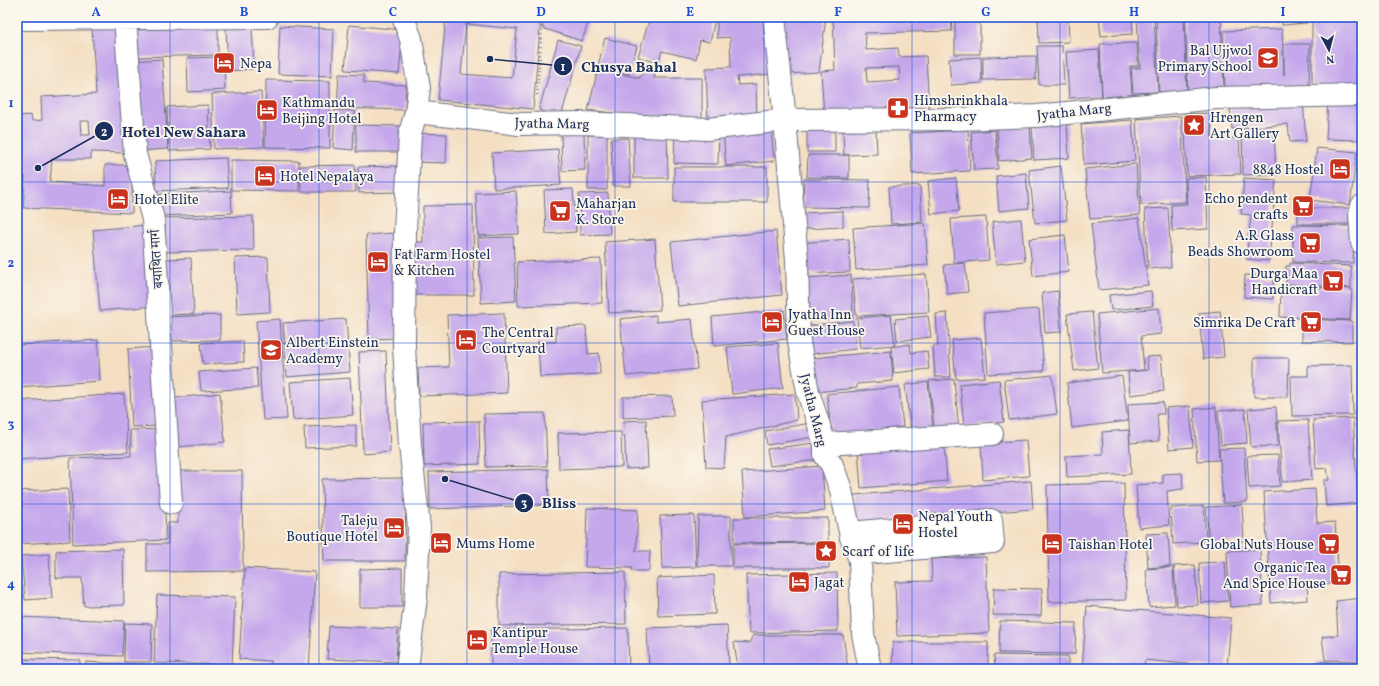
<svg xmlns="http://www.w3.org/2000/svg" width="1379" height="686" font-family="Vollkorn,'Noto Serif Devanagari',serif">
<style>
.building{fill:#c5a7ec;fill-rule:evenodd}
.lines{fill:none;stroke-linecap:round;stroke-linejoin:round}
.pedestrian-casing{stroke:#676d81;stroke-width:24}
.minor-casing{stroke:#676d81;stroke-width:24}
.tertiary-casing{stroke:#676d81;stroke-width:24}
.path{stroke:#676d81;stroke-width:2.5;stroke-dasharray:1 3;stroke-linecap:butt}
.pedestrian{stroke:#fff;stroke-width:22}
.minor{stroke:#fff;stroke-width:22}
.tertiary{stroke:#fff;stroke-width:22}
.grid{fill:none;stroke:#1d4ed8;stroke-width:1;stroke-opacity:0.55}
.labels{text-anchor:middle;stroke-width:3.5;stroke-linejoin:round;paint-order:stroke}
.poi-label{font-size:14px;fill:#1b2f5e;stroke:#fbf7ec;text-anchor:start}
.street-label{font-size:14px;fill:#1b2f5e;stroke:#fbf7ec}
.leader{fill:none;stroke:#1b2f5e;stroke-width:1.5}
.callout-dot{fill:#1b2f5e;stroke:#fbf7ec;stroke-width:1.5}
.mark-label{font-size:12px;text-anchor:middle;font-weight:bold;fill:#fff}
.callout-label{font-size:15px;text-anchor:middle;font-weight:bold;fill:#1b2f5e;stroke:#fbf7ec;stroke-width:3.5;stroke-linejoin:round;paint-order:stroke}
.neatline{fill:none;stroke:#1d4ed8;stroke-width:1.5}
.grid-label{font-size:13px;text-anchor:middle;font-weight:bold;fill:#1d4ed8}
</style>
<rect width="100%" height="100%" fill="#fbf7ec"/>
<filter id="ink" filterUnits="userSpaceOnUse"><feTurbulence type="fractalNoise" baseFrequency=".025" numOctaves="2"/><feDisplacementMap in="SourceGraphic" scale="8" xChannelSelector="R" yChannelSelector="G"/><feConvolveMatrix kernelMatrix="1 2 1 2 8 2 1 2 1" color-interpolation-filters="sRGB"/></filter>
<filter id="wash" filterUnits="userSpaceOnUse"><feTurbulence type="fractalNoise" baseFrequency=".012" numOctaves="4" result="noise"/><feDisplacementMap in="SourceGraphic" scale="16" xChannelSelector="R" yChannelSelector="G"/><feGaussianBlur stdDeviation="0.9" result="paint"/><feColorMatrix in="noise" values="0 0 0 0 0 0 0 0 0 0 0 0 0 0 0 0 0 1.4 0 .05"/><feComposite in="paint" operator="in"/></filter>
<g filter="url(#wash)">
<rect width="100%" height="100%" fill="#f4dfc3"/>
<g id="blocks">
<path class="building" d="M446,17H541L533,109L438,100ZM466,24L517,29L512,78L461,74Z
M546,17H590L582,41L542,28Z
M650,17H703L715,19L710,42L700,40L696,59L662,51L658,63L638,57Z
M717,17H769L773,74L737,77L738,85L756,84L757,119L708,121L706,68L731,67L730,37L717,38Z
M783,17H826L819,72L787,74Z
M833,17H951L952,31L865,33L866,50L898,48L899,57L926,56L929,110L824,116L821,71L835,70ZM899,67L900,80L867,82L866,68Z
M955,17H980V54H955Z
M1038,17H1068L1069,42L1039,43Z
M1099,17H1132L1133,34L1101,36Z
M1137,17H1154L1158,92L1133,93L1131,68H1140Z
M1156,17H1184L1187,91L1159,92Z
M1185,17H1221L1224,89L1188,91Z
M1253,17H1279V22L1253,23Z
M1282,17H1307V23L1282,25Z
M1312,20H1362V86H1312Z
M349,25L403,30L399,74L345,70Z
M121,26L127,153L91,152V159H52L50,182L105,186V165H132V213L23,208L25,176H17V116L31,115L32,121L42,120L41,97L96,94L92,28ZM80,121H89L90,135H81Z
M252,26L254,69L228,71L226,28Z
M280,26L334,29L332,76L278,74Z
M218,27V55L136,57V30Z
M1282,29L1284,75V44H1310L1309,86L1225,88L1223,31Z
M605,38L637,46L629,74L598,66Z
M558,40L581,46L561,117L539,110Z
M1137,43L1138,66H1130L1132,95L1102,97L1100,44Z
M1037,46H1062L1064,85H1039Z
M1099,50L1102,96L1069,98L1066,52Z
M1036,56V79L983,80V57Z
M224,57L225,90L188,92L187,58Z
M981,57L982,83L951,85L949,59Z
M162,59L168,149L137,151L132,61Z
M644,68L655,71L654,78H702V118H652L588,110L598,69L640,78Z
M339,74L364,75V83L406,85L405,110L337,108Z
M266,80L330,81V148L265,147Z
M261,92L264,147L214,149L212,94Z
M1328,97L1362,99V136H1359L1358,140L1326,139Z
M1303,101L1306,141L1290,142L1288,124L1232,129L1230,108Z
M208,105L210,149L169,151L167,107Z
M335,110L355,111L353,150L333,148Z
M1211,113L1212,139L1239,138L1241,174L1187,176L1184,114Z
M1181,116L1186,202L1141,205L1136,119Z
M1132,120L1135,161L1084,165L1081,124Z
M1067,123L1069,158L1034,160L1032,125Z
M356,125L401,126V152H356Z
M1030,126L1032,158L999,161L997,128Z
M771,127L774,161L726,166L723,131Z
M807,128L835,129V152H807Z
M1274,129L1276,174L1243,175L1242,130Z
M876,130L877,154L844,155L843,131Z
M968,130L970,171L912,174L910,133Z
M995,130L998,169L974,170L971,132Z
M634,131H667L668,178H634Z
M675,131L719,132L718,164L674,163Z
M561,132H584L585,170L562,171Z
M415,133L447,134L446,163L414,162Z
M588,135H607V190H588Z
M628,138L631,186H613L611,139Z
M1317,148L1357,152L1350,205L1310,200Z
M558,149L561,185L494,189L492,153Z
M808,155H849V178L807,177Z
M226,158L228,188L156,191L155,161Z
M231,160L299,161V191L231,190Z
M1136,164L1140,215L1090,219L1085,169Z
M355,165L356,192H301L300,166Z
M398,166V192L359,193L358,167Z
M1061,166L1067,220L1035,223L1029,170Z
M674,167H767V202H674Z
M1026,173L1029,208L999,211L996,176Z
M1206,177L1208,229L1172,231L1171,205L1187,204L1186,178Z
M956,178L959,211L931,214L928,181Z
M1244,178L1276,180L1269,261L1246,259L1251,215L1241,214Z
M804,179L870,180L869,208L803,207Z
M920,185L922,222L891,224L889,187Z
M573,189L576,232L546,234L544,190Z
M231,191L232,213L161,216L160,194Z
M516,191L519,234L478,236L476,193Z
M608,193L610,234L580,235L579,194Z
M473,205L474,295H411L410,242H423V206Z
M1168,208L1171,267L1148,269L1145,209Z
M1298,208H1349V224H1298Z
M843,211V227L804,229L803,213Z
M253,216L254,250L166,252L165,218Z
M986,217L989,260L954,263L951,219Z
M1139,218L1148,285L1099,290L1091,224Z
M1021,219L1025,261L996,264L992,222Z
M925,223L928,265L856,270L853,228Z
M146,225L153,306L100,311L93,230Z
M1293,225L1354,226L1353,263L1293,262Z
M776,231L782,295L678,306L671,242Z
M394,233L398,338L369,339L366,235Z
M1065,235L1069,272L1033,276L1029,239Z
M513,237L516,301L481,303L478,238Z
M655,239L660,310L609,313L605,242Z
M849,239L850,272L801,274L799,243Z
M268,257L270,312L237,314L235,258Z
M191,258L194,314L169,315L166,259Z
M601,259L602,303L518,306L517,262Z
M965,263L968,292L947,294L944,265Z
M1290,263L1351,266V288L1286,284V266H1290Z
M926,274L929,312L856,316L853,279Z
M851,275L853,319L806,321L804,278Z
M1245,275L1274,276L1273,299L1244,297Z
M1281,286L1352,289L1350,320L1280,317Z
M1058,291L1061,332L1045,333L1042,293Z
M1151,291L1153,306L1111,310L1109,295Z
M1159,308L1161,334L1141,336L1144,370L1102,373L1097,314Z
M1039,309L1044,371L988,374L984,313Z
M784,310L787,339L714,346L712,317Z
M1220,311L1224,357L1203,359L1199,313Z
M1092,312L1098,368L1074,371L1067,314Z
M504,313L507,393L419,396L418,368L449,367L447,315Z
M947,313L951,377H935L933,346H938L936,314Z
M220,315V340L162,341V317Z
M656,315V322L692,319L697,369L626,376L620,319Z
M891,315L895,345L860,348L857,318Z
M928,316L931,337L897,341L895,319Z
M280,319L287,419L263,420L256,321Z
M346,319L350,372L287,377L283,323Z
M1302,319L1352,321V342L1302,341Z
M853,321L856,349L811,354L808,326Z
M586,326L588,354L599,353L600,374L540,377L538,342H556V327Z
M981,338L985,377L956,379L952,340Z
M98,340L100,381L17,387V345Z
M243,341L244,362L203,364L201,343Z
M778,343L783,388L732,394L727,347Z
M910,344L911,353L927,351L929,369L894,373L891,347Z
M156,347L161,426L132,427L128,349Z
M386,351L390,452L363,454L359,352Z
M891,351L893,381L857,384V388L814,392L811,358Z
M1161,356L1164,391L1130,395L1128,372L1148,370L1146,357Z
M1254,358H1289L1288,397H1254Z
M1352,365L1353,415L1292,416L1291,376H1308V366Z
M256,368L258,388L201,391L199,372Z
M1052,375L1057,414L1009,420L1004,380Z
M1122,376L1128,421L1072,428L1067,383Z
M350,378L353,415L293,420L290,382Z
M954,379L959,430L935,433L929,381Z
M999,380L1004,422L964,427L960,384Z
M928,382L933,430L911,432L905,385Z
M899,387L903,427L831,435L827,394Z
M220,393L225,442L171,448L166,399Z
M124,394L128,452L17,459V401Z
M795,394L797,420L726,437L724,468L706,467L702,400Z
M672,396L673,416L623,418V397Z
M1163,402L1164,414H1157L1159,441L1130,443L1128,404Z
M1190,406L1193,447L1169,449L1166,408Z
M1216,407L1219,460L1197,461L1194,409Z
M1276,407L1278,446L1251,447L1248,409Z
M1245,409L1247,443L1221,445L1218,411Z
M545,413L547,466L486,467L484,414Z
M1353,418L1358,503L1326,506L1324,480H1329L1327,468L1316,469L1313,420Z
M646,420L648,468L626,469L624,421Z
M1308,420L1312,480L1282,482L1278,421Z
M479,421L480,464L424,466L423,422Z
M811,423L813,437L767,445L765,431Z
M356,425V446L305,448L304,427Z
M162,429L166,540L73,544L70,458L131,456L130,430Z
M1129,430L1131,474L1067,477L1066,456L1103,454L1102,432Z
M621,432L622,467L559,469L558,433Z
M1026,440L1029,476L983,480L981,443Z
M815,443L817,460L770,466L767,449Z
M944,443L947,481L861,488L858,450Z
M1244,448L1247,502L1223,503L1219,449Z
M1278,455L1280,486L1249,488L1247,456Z
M822,466L825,511L745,517L742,472Z
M548,469L549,505L430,509L429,472Z
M178,471H242L243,571L147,572V544H168V523H178Z
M1182,473L1183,489L1167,491L1169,525L1139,528L1136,485L1163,483V474Z
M406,478L405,561H324L322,479Z
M1031,481L1033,509L856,523L854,495Z
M1124,483L1126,600L1049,602L1047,485Z
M68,489L70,541L17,544V491Z
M1315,489L1317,523L1335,522L1339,583L1307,585L1308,600L1271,603L1264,492Z
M1242,505L1244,541L1209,543L1206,507Z
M1204,506L1206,542L1173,544L1171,508Z
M587,508L638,510L636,551H650L649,571H632V568L585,567Z
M694,515L696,567L662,568L660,516Z
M698,516H731V566H697Z
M734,518H828V542L734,543Z
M1168,533L1170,566L1148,568L1146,534Z
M829,543V568H733V544Z
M123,549L124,605L84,606L82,578H56V551Z
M1260,549L1263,605L1230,607L1227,551Z
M49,554L52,598L25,600L21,556Z
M986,557L989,633L897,636L895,582L932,581L931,559Z
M1225,562L1228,601L1201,603L1199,563Z
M1195,565L1198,605L1177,606L1174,566Z
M1173,567L1175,605L1149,607L1146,569Z
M245,568L315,572L309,669H271V661L239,659Z
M402,568V607H360V569Z
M625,572L626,624L499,626V574Z
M837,573L838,631L749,633L746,575Z
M714,575L715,614L658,616L657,578Z
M994,588L1042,589L1041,616L993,615Z
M157,595L235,597L232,665L154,663Z
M1362,598V661L1325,660L1322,637L1338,635L1336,601Z
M1087,606L1231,618L1227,668L1145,660L1144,669H1082Z
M17,617L124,621L122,656L17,652Z
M1000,621L1076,623L1075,654L999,653Z
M125,623L152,624L151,662H124Z
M727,625L729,666L649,669L647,628Z
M329,626L398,629L396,662L327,659Z
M628,628L629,669H491V630Z
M753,635H843L848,669H738L734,642L749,643Z
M893,642H988V669H892Z
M994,655L1068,656V669H995Z
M17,659L80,660V669H17Z
M1317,661L1362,665V669H1316Z
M86,662L190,668V669H85Z"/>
</g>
</g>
<g filter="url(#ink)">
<use href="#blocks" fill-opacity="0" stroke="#676d81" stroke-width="1"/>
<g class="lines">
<g class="pedestrian-casing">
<path id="pedestrian" d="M851,537L859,541L863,553L993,542L991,520L861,532L859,541"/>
</g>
<g class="minor-casing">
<path id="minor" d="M403,17L411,39L419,88L416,112L519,124L583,123L707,129L785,120L957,119L1037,116L1216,98L1362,95
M774,17L785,120L797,260L799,342L808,392L825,444V455L832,465L841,490L851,537L860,560L863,634L870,669
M125,18L135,154L153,219L171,503
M17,19L267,17
M825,444L992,434
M407,669L416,597L419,527L410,445L404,347L405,231L410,134L416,112"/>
</g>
<g class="tertiary-casing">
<path id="tertiary" d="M1362,206L1360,215L1362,243"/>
</g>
<path class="path" d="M537,95L542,28L544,17"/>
<use href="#pedestrian" class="pedestrian"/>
<use href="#minor" class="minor"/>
<use href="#tertiary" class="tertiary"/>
</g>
</g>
<path class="grid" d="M170,17V669M319,17V669M467,17V669M615,17V669M764,17V669M912,17V669M1060,17V669M1209,17V669M17,182H1362M17,343H1362M17,504H1362"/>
<defs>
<g id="school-square" transform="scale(1.15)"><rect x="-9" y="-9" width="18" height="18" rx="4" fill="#c8321e" stroke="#fbf7ec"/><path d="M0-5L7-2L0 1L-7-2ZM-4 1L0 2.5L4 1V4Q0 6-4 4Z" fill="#fff"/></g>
<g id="hotel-square" transform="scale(1.15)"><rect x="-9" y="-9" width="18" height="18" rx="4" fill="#c8321e" stroke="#fbf7ec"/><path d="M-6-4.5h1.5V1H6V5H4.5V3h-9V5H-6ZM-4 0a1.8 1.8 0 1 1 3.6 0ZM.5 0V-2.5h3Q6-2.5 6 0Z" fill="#fff"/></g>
<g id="pharmacy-square" transform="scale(1.15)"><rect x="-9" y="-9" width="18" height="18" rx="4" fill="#c8321e" stroke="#fbf7ec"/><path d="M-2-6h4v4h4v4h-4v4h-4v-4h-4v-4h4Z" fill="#fff"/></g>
<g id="sight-square" transform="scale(1.15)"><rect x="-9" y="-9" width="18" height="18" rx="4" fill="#c8321e" stroke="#fbf7ec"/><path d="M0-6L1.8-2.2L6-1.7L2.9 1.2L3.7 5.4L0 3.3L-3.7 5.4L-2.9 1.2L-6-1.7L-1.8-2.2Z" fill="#fff"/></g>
<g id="supermarket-square" transform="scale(1.15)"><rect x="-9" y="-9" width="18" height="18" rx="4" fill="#c8321e" stroke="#fbf7ec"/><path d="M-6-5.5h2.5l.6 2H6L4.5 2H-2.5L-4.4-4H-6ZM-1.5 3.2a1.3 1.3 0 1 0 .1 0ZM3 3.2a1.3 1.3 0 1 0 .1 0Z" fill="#fff"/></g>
</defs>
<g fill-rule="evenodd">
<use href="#school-square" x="1268" y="58"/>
<use href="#hotel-square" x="224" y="63"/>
<use href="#pharmacy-square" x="898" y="108"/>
<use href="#hotel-square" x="267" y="110"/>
<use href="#sight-square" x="1194" y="125"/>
<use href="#hotel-square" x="1340" y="169"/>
<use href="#hotel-square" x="265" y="176"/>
<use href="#hotel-square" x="118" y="199"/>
<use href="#supermarket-square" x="1303" y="206"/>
<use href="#supermarket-square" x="560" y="211"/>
<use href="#supermarket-square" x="1310" y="243"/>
<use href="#hotel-square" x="378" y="262"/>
<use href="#supermarket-square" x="1333" y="281"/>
<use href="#hotel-square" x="772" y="322"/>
<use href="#supermarket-square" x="1311" y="322"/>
<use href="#hotel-square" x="466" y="340"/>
<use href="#school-square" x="271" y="350"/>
<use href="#hotel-square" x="903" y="524"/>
<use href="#hotel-square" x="394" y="528"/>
<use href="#hotel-square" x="441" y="543"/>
<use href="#hotel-square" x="1052" y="544"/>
<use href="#supermarket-square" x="1329" y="544"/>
<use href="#sight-square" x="826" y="551"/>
<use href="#supermarket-square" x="1341" y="575"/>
<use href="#hotel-square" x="799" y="582"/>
<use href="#hotel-square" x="477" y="640"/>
</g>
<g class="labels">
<g class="poi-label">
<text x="1252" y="55" text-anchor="end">Bal Ujjwol<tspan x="1252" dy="16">Primary School</tspan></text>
<text x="240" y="68">Nepa</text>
<text x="914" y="105">Himshrinkhala<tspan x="914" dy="16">Pharmacy</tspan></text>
<text x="282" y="107">Kathmandu<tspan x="282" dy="16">Beijing Hotel</tspan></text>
<text x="1210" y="122">Hrengen<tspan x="1210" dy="16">Art Gallery</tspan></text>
<text x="1324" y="174" text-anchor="end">8848 Hostel</text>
<text x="280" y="181">Hotel Nepalaya</text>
<text x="1288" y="203" text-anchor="end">Echo pendent<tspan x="1288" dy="16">crafts</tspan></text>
<text x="134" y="204">Hotel Elite</text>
<text x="576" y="208">Maharjan<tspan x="576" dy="16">K. Store</tspan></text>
<text x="1294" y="240" text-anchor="end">A.R Glass<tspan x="1294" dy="16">Beads Showroom</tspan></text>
<text x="394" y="259">Fat Farm Hostel<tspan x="394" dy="16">&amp; Kitchen</tspan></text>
<text x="1318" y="278" text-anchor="end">Durga Maa<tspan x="1318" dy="16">Handicraft</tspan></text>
<text x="788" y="319">Jyatha Inn<tspan x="788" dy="16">Guest House</tspan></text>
<text x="1296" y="327" text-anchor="end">Simrika De Craft</text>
<text x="482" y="337">The Central<tspan x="482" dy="16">Courtyard</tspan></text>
<text x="286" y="347">Albert Einstein<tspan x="286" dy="16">Academy</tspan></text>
<text x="918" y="521">Nepal Youth<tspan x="918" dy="16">Hostel</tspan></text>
<text x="378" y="525" text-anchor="end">Taleju<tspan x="378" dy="16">Boutique Hotel</tspan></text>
<text x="456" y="548">Mums Home</text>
<text x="1068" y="549">Taishan Hotel</text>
<text x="1314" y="549" text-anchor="end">Global Nuts House</text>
<text x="842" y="556">Scarf of life</text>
<text x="1326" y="572" text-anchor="end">Organic Tea<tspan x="1326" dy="16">And Spice House</tspan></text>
<text x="814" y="587">Jagat</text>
<text x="492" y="637">Kantipur<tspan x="492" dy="16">Temple House</tspan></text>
</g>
<g class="street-label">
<text transform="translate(1074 111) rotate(-6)" y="5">Jyatha Marg</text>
<text transform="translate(552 123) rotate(1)" y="5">Jyatha Marg</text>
<text transform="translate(156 259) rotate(-94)" y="5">बयाथित मार्ग</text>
<text transform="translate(814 410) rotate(76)" y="5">Jyatha Marg</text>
</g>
</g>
<path class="leader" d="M490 59L563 66M38 168L104 131M445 479L524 503"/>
<g class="callout-dot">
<circle cx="490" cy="59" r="4"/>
<circle cx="38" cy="168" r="4"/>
<circle cx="445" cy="479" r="4"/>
<circle cx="563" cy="66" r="10"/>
<circle cx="104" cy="131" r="10"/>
<circle cx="524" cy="503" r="10"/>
</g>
<g class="mark-label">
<text x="563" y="71">1</text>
<text x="104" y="136">2</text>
<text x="524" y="507">3</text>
</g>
<g class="callout-label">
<text x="629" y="72">Chusya Bahal</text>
<text x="184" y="137">Hotel New Sahara</text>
<text x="559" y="508">Bliss</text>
</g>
<rect width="1379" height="686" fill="none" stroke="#fbf7ec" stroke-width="44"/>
<g transform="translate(1329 50) rotate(173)" stroke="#fbf7ec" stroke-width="3" paint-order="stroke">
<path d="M0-3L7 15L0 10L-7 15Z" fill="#1b2f5e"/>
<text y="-6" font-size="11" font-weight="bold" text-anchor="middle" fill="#1b2f5e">N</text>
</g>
<rect x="22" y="22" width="1335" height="642" class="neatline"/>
<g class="grid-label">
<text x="96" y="16">A</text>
<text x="244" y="16">B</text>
<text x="393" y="16">C</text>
<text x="541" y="16">D</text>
<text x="690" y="16">E</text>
<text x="838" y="16">F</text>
<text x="986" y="16">G</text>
<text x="1134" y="16">H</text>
<text x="1283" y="16">I</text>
<text x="11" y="107">1</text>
<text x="11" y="267">2</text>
<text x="11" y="428">3</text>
<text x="11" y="588">4</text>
</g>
</svg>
